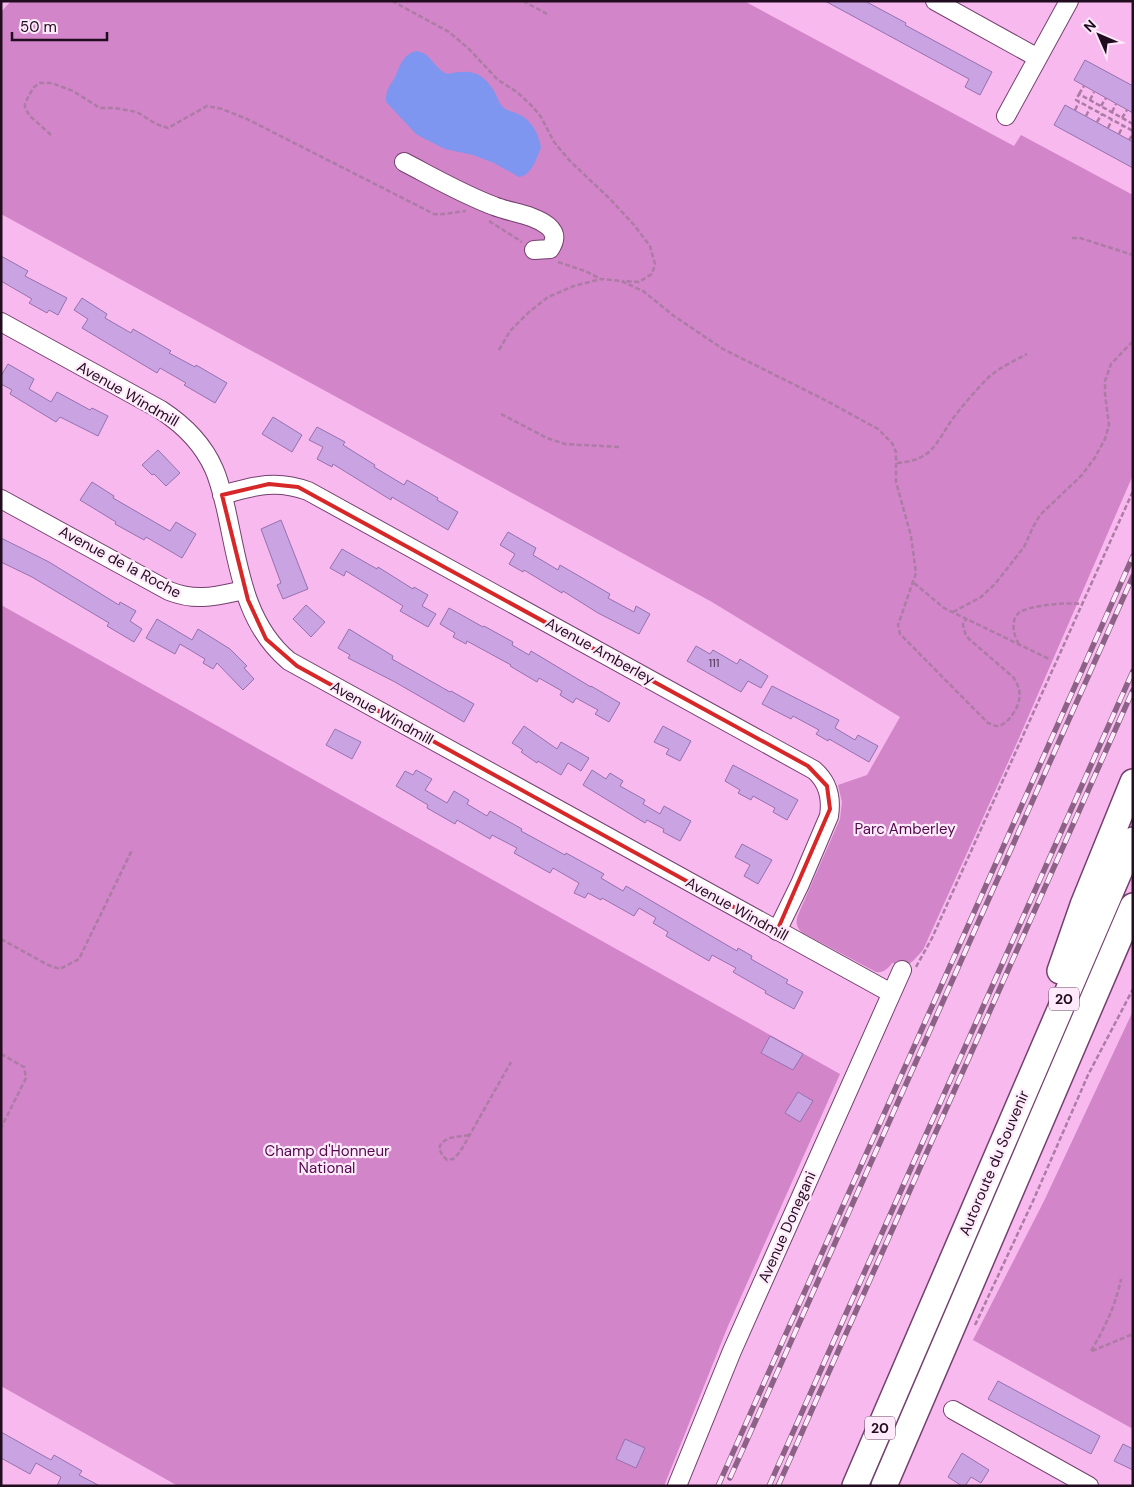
<svg xmlns="http://www.w3.org/2000/svg" width="1134" height="1487" font-family="'DM Sans',sans-serif">
<style>
.green{fill:#d285c8}
.water{fill:#7f96f0}
.building{fill:#caa3e3;stroke:#9671ad}
.lines{fill:none;stroke-linecap:round;stroke-linejoin:round}
.minor-casing{stroke:#74406e;stroke-width:20}
.highway-casing{stroke:#74406e;stroke-width:28}
.path{stroke:#ac7ca5;stroke-width:2.5;stroke-dasharray:5 2.5;stroke-linecap:butt}
.minor{stroke:#fff;stroke-width:18}
.highway{stroke:#fff;stroke-width:25}
.rail-casing{stroke:#8c6286;stroke-width:5.5}
.rail{stroke:#feeafa;stroke-width:4;stroke-dasharray:11;stroke-linecap:butt}
.marked{fill:none;stroke:#d62828;stroke-width:4;stroke-linejoin:round}
.labels{text-anchor:middle;stroke-width:4.5;stroke-linejoin:round;paint-order:stroke}
.number-label{font-size:12px;fill:#4c3250}
.shield{fill:#feeafa;stroke:#644f61;stroke-width:1}
.shield-label{font-size:14px;font-weight:bold;fill:#220c1f}
.street-label{font-size:15px;fill:#220c1f;stroke:#feeafa}
.park-label{font-size:15px;fill:#54094f;stroke:#feeafa}
</style>
<rect width="100%" height="100%" fill="#f7b9ee"/>
<path class="green" d="M11,1H744L1014,146L1021,135L1133,195V475L1015,747L923,950L913,961L906,966L892,963C888,969 883,973 876,972L803,933C797,929 795,922 798,915L840,819L842,802L838,785L867,775L900,717L712,602L1,214V12Z
M1,605L840,1074L728,1326L664,1486H178L1,1386Z
M1133,1011V1429L973,1340L1044,1201Z"/>
<path class="water" d="M417,51C433,54 433,69 448,74C469,69 482,71 494,91C498,97 498,103 504,108C508,111 513,112 518,114C532,120 538,133 541,147C537,158 531,176 519,177L494,163L473,155L445,149L423,138L416,134L386,102C386,87 390,87 396,75C400,65 404,53 417,51Z"/>
<path class="building" d="M825,1H865L906,23L905,25L992,72L980,95L965,87L969,79Z
M1085,60L1133,86V113L1074,80Z
M1065,105L1133,142V168L1054,125Z
M1,256L28,271L25,276L67,298L58,315L49,310L47,313L29,303L32,299L1,281Z
M82,298L107,314L105,318L131,333L133,329L171,351L169,353L195,367L196,365L227,383L215,403L184,385L186,383L160,368L157,373L82,328L88,319L74,310Z
M8,364L34,379L29,389L51,402L57,392L90,410L92,408L108,416L98,436L60,417L56,422L10,394L12,390L1,384V376Z
M273,417L302,435L292,452L262,434Z
M317,427L345,442L343,445L375,465L374,467L404,485L407,480L438,498L437,500L458,512L448,530L392,497L391,500L333,464L332,467L317,459L323,447L309,440Z
M158,450L180,473L166,486L154,474L152,475L142,465Z
M92,482L114,496L113,498L170,531L176,522L196,534L182,558L146,537L144,540L115,524L116,522L80,500Z
M281,520L308,589L283,599L277,585L281,583L261,529Z
M508,532L536,548L533,555L558,570L560,565L610,594L608,598L634,612L636,606L650,614L639,634L598,613L563,591L562,593L524,570L523,572L509,564L515,554L500,545Z
M1,538L49,562L119,605L120,602L136,611L130,621L142,629L134,642L107,626L109,623L32,577L1,562Z
M342,549L377,569L378,567L413,589L414,587L428,595L422,606L436,614L428,627L400,611L403,606L369,585L346,571L344,576L330,568Z
M306,605L325,622L311,637L293,619Z
M449,608L483,627L484,626L513,642L512,645L529,655L531,651L591,687V686L620,703L609,722L595,714L598,710L576,698L573,703L560,695L562,691L539,678L537,682L510,666L511,665L467,641L466,644L453,637L455,633L440,624Z
M157,619L192,640L198,629L230,649L247,666L244,668L254,679L243,690L217,663L213,669L203,663L205,659L180,644L175,654L146,638Z
M349,629L393,656L392,659L450,692L451,691L474,704L464,722L395,682L348,658L350,655L338,648Z
M696,646L710,654L713,650L737,664L740,659L768,676L761,688L748,681L741,692L687,661Z
M772,686L839,720L835,728L855,740L858,735L878,746L869,762L829,739L828,741L816,734L819,730L793,716L791,719L762,704Z
M524,726L557,749L561,742L589,758L581,771L568,763L561,775L538,761L537,763L521,752L523,750L512,743Z
M663,726L691,741L680,761L666,754L669,749L654,742Z
M335,729L361,742L352,759L326,745Z
M733,765L798,800L787,820L773,812L775,808L753,796L751,800L738,793L740,790L725,781Z
M416,770L432,779L425,790L447,803L454,791L469,800L467,804L487,816L490,811L522,829L521,831L565,855L566,853L604,874L601,878L623,891L626,886L737,951L738,948L752,956L751,959L788,980L786,983L803,992L794,1009L765,993L766,991L733,972L736,968L712,955L709,961L666,936L668,932L653,923L656,918L639,908L634,916L602,898L601,900L588,893L585,898L574,893L579,883L553,868L550,873L514,853L517,848L492,835L490,839L457,820L455,824L427,808L428,805L396,786L405,771L413,775Z
M592,770L606,779L610,773L623,781L620,786L645,800L643,804L660,814L664,806L691,821L680,841L663,832L664,829L647,820L645,823L583,785Z
M742,844L772,860L758,884L744,876L750,865L735,857Z
M770,1036L803,1054L793,1070L761,1053Z
M798,1092L813,1101L800,1122L785,1113Z
M998,1381L1100,1436L1091,1454L988,1399Z
M1,1432L51,1460L54,1455L82,1471L79,1475L100,1486H57L61,1477L36,1463L30,1474L1,1458Z
M625,1439L645,1448L636,1468L616,1459Z
M1123,1444L1133,1449V1470L1114,1461Z
M962,1453L989,1470L981,1483L971,1477L965,1486H962L948,1477Z"/>
<g class="lines">
<g class="minor-casing">
<path id="minor" d="M935,1L1038,58
M1006,116L1069,1
M404,162C433,177 462,194 494,206C511,213 533,214 548,226C556,233 556,240 550,249L534,250
M1,322L161,410C184,425 203,444 214,469C219,480 222,493 225,505C238,560 242,622 289,661L891,993
M222,495C254,486 276,479 308,491L814,770C828,782 832,797 829,816L800,884L777,931
M1,499L169,591C197,602 216,596 244,590
M953,1410L1089,1486
M677,1486L732,1351L902,970"/>
</g>
<g class="highway-casing">
<path id="highway" d="M1060,971L1083,905L1133,782
M855,1486L1133,840
M884,1486L1133,906"/>
</g>
<path class="path" d="M392,1L449,32L469,49L498,80L517,92L532,106L541,117L554,142L570,161L610,199L634,225L650,246L655,264L652,274L639,282L623,281
M523,1L547,14
M1079,94L1084,86
M1090,100L1094,92
M1101,106L1106,98
M1075,110L1079,102
M1112,112L1116,104
M1086,116L1090,108
M1122,118L1127,110
M1097,122L1102,114
M1133,124L1079,94L1076,100L1133,131
M1108,128L1112,120
M1119,134L1123,126
M51,135L30,116L25,108V104L29,95L34,87L40,83H52L65,88L73,91L100,108H115L137,112L156,124L168,128L207,106L222,109L247,119L434,214C445,215 454,212 466,211
M1129,140L1133,134
M489,221L522,242
M1072,238H1080L1133,255
M558,262L585,271L601,279
M499,350L510,331L529,312L548,297L574,286L601,279L621,281L643,291L674,316L723,349L825,400L878,429L892,443L896,452V482L911,536L916,573L898,625L900,634L988,723C989,723 995,726 996,726C1006,727 1018,709 1019,700C1021,692 1018,684 1013,677L969,639C965,634 963,629 963,622L967,619
M501,414L547,438L565,444L620,447
M897,463C934,460 935,443 954,417C964,404 976,390 987,379C998,368 1014,361 1027,354
M914,583L944,608L1049,659
M953,612L981,597L995,584L1024,547L1033,527L1040,515L1082,475L1094,459L1105,439L1109,425L1105,394V381L1111,364L1133,341
M1019,644C1013,635 1010,619 1020,612C1031,605 1069,602 1082,604
M1,939L48,965L60,969L79,959L132,850
M916,967L932,938L1133,491
M1,1054L24,1067L26,1078L1,1128
M469,1135L449,1138L441,1143L439,1149L443,1156L447,1160L453,1159L460,1152L511,1062
M975,1325L1033,1201L1088,1075L1133,989
M1091,1351C1105,1327 1115,1307 1121,1279
M1092,1351L1133,1334"/>
<use href="#minor" class="minor"/>
<use href="#highway" class="highway"/>
<g class="rail-casing">
<path id="rail" d="M730,1478L1133,576
M718,1486L1133,556
M769,1486L1133,671
M778,1486L1133,690"/>
</g>
<use href="#rail" class="rail"/>
</g>
<path class="marked" d="M269,484L298,487L808,766L827,786L830,809L777,931L297,666L266,639L248,600L222,495Z"/>
<g class="labels">
<g class="number-label">
<text x="714" y="667">111</text>
</g>
<g class="shield">
<rect x="1049" y="987.5" width="30" height="23" rx="4"/>
<rect x="865" y="1416.5" width="30" height="23" rx="4"/>
</g>
<g class="shield-label">
<text x="1064" y="1004">20</text>
<text x="880" y="1433">20</text>
</g>
<g class="street-label">
<text transform="translate(128 394) rotate(30)" y="5">Avenue Windmill</text>
<text transform="translate(120 562) rotate(28)" y="5">Avenue de la Roche</text>
<text transform="translate(600 651) rotate(29)" y="5">Avenue Amberley</text>
<text transform="translate(382 713) rotate(29)" y="5">Avenue Windmill</text>
<text transform="translate(737 909) rotate(29)" y="5">Avenue Windmill</text>
<text transform="translate(994 1163) rotate(-67)" y="5">Autoroute du Souvenir</text>
<text transform="translate(787 1227) rotate(-66)" y="5">Avenue Donegani</text>
</g>
<g class="park-label">
<text x="905" y="834">Parc Amberley</text>
<text x="327" y="1156">Champ d'Honneur<tspan x="327" dy="17">National</tspan></text>
</g>
</g>
<rect width="1134" height="1487" fill="none" stroke="#220c1f" stroke-width="5"/>
<g transform="translate(1099 35) rotate(315)" stroke="#feeafa" stroke-width="4" paint-order="stroke">
<path d="M0-4L9 19L0 12L-9 19Z" fill="#220c1f"/>
<text y="-8" font-size="14" font-weight="bold" text-anchor="middle" fill="#220c1f">N</text>
</g>
<path d="M12 32v8h95v-8" fill="none" stroke="#220c1f" stroke-width="2.5"/>
<text x="20" y="32" font-size="15" fill="#220c1f" stroke="#feeafa" stroke-width="4" paint-order="stroke">50 m</text>
</svg>
